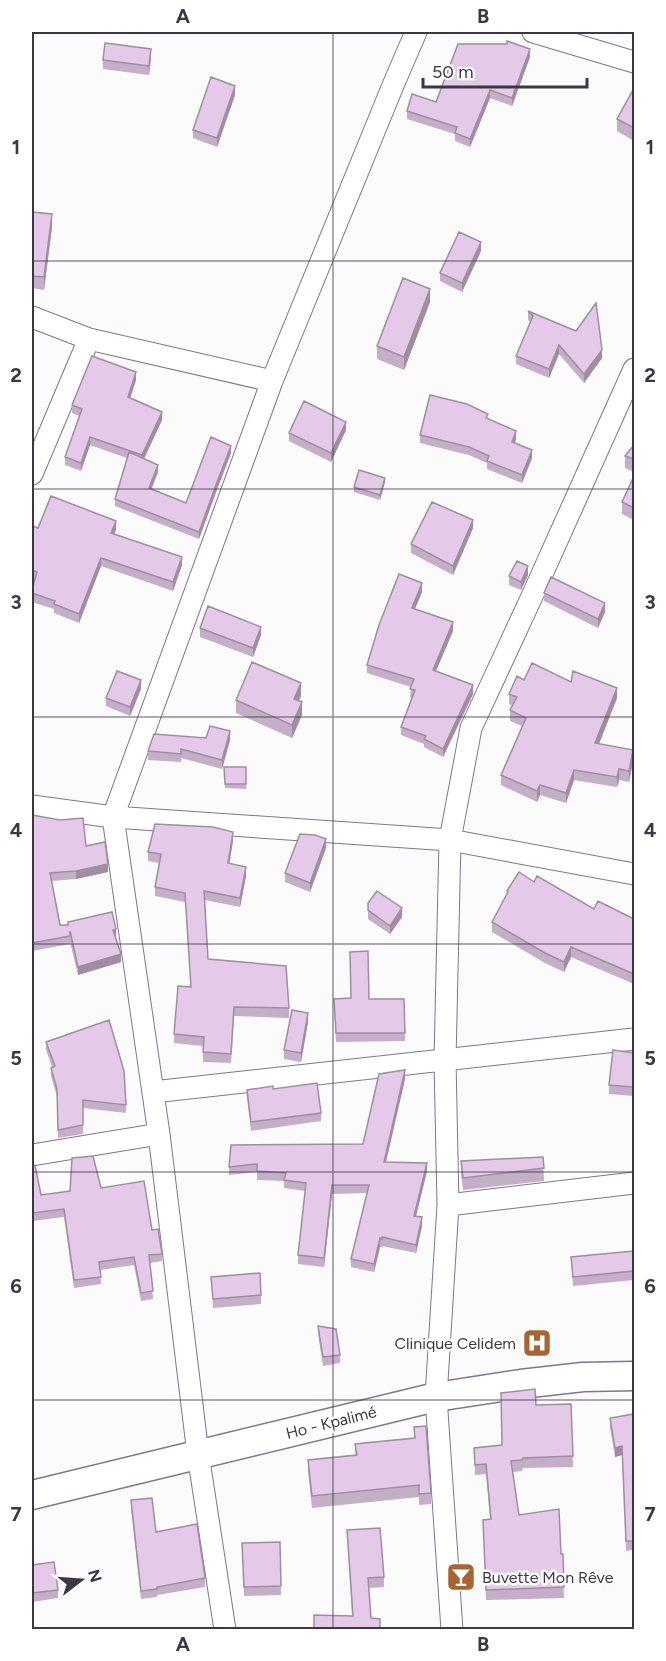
<svg xmlns="http://www.w3.org/2000/svg" width="666" height="1661" font-family="Figtree,sans-serif">
<style>
.lines{fill:none;stroke-linecap:round;stroke-linejoin:round}
.street-casing{stroke:#7f7595;stroke-width:23}
.secondary-casing{stroke:#7f7595;stroke-width:31}
.street{stroke:#fff;stroke-width:21}
.secondary{stroke:#fff;stroke-width:28}
.wall{fill:#c4aec8}
.shaded-wall{fill:#a08da2}
.building{fill:#e4cae8;stroke:#a08da2;stroke-width:1.5}
.grid{fill:none;stroke:#3b3745;stroke-width:1.5;stroke-opacity:0.55}
.labels{text-anchor:middle;stroke-width:5;stroke-linejoin:round;paint-order:stroke}
.poi-label{font-size:16px;fill:#3b3745;stroke:#fff;text-anchor:end}
.street-label{font-size:16px;fill:#3b3745;stroke:#fff}
.neatline{fill:none;stroke:#3b3745;stroke-width:2}
.grid-label{font-size:20px;text-anchor:middle;font-weight:bold;fill:#3b3745}
</style>
<rect width="100%" height="100%" fill="#fbfbfb"/>
<g class="lines">
<g class="street-casing">
<path id="street" d="M533,32L634,62
M32,317L89,339L272,381
M32,474L89,339
M32,806L113,817L450,840L634,874
M153,1092L634,1039
M32,1155L159,1134
M448,1205L634,1183
M225,1630L198,1454L159,1134L113,817L272,381L394,83L416,32
M452,1630L436,1397L448,1205L445,1060L450,840L471,728L534,592L634,369"/>
</g>
<g class="secondary-casing">
<path id="secondary" d="M32,1495L436,1397L521,1384L583,1377L634,1376"/>
</g>
<use href="#street" class="street"/>
<use href="#secondary" class="secondary"/>
</g>
<path class="wall" d="M151,57L149,75L103,69V60Z
M530,57L512,106L490,98L470,147L455,141V134L407,119V111L436,102Z
M634,91V141L617,131V119Z
M235,95L217,147L193,138V130Z
M32,212L52,227L44,290L32,288Z
M481,251L462,292L440,281V273Z
M430,302L404,370L377,359V346Z
M528,311L602,358L584,383L559,354L549,378L516,364V356L530,322L528,320Z
M136,380L130,398L162,420L144,459L158,472L151,489L186,503L231,453L216,492L199,539L115,506V499L127,458L90,445L81,471L65,465V457L79,416L72,413V405Z
M488,418L516,439L515,443L532,458L522,483L487,469V463L469,455L420,443V435Z
M346,430L331,462L289,441V433Z
M634,445V472L625,468V456Z
M634,476V520L622,514V502Z
M385,482L380,500L354,492V487Z
M32,526L38,528L116,530L114,534L182,565L173,591L101,566L79,623L54,613V609L32,602V590L35,580L32,578Z
M473,528L453,575L411,553V544Z
M528,575L521,590L509,585V576Z
M422,592L415,609L453,631L436,671L473,694L443,757L424,747V744L401,735V727L412,698L410,697L411,687L367,673V665Z
M544,593L605,612L598,628L544,601Z
M200,628L261,635L253,657L200,637Z
M524,680L571,682L617,698L599,744L633,761L629,782L619,780L617,787L574,780L566,803L540,795L537,802L501,785V775L522,726L510,721V710L513,706L509,704V694Z
M141,689L130,716L106,706V698Z
M301,696L298,701L302,715L292,738L236,713V700Z
M206,738L230,740L222,769L181,758V762L148,760V751Z
M224,767H246V789L225,788Z
M32,815L86,846L108,872L76,879L52,881L60,925H68V922L116,937H115L121,962L78,975L70,942V944L32,951Z
M233,841L229,864L246,876L240,907L205,900L208,959L289,1008V1018L234,1016L231,1063L203,1062V1046L174,1043V1034L191,987L185,902L155,896V887L159,863L148,861V852Z
M326,848L310,892L285,882V873Z
M534,882L594,909L634,919V984L571,957L564,972L545,963L492,932V922L507,894V891Z
M368,903L402,917L390,934L368,919Z
M334,999H404L405,1041L336,1042Z
M308,1022L301,1062L284,1059V1050Z
M46,1042L126,1105V1113L83,1108V1134L58,1138L57,1097L51,1076V1068L52,1067L46,1050Z
M634,1053L633,1096L609,1094V1085Z
M405,1079L386,1162L427,1171L416,1216L422,1226L416,1253L382,1246V1247H380L374,1272L351,1267V1259L367,1193L332,1194L324,1267L298,1264V1255L305,1191L284,1188V1181L257,1180V1172L229,1175V1167L363,1144Z
M273,1089L321,1113V1121L251,1131L247,1098V1090Z
M543,1157L544,1181L463,1190L461,1174V1161Z
M32,1166L41,1195L101,1188L152,1230L162,1254V1261L150,1263L153,1299L141,1301L134,1265L100,1270L101,1284L74,1288L64,1217L32,1221Z
M571,1257L634,1268V1280L573,1286Z
M211,1277L261,1295V1304L213,1308Z
M318,1326L340,1355V1363L323,1366L318,1334Z
M571,1404L573,1467L523,1468L522,1471L513,1472L519,1515L561,1554H563L564,1598L486,1600L483,1520L490,1519L486,1474L475,1475L474,1448L502,1445L536,1405Z
M634,1414V1550L626,1551L622,1455L615,1457L610,1427V1418Z
M414,1427L431,1493V1504L419,1505V1497L312,1508L308,1472V1460L355,1455V1444L414,1438Z
M131,1500L156,1532L205,1578V1587L157,1595V1597L141,1599L131,1508Z
M347,1530L384,1577V1587L369,1588L371,1618L380,1629L352,1616Z
M280,1542L281,1595L244,1596L242,1543Z
M32,1565L58,1590V1598L32,1602Z"/>
<path class="shaded-wall" d="M151,49V57L149,75V66Z
M530,49V57L512,106V98Z
M235,86V95L217,147V138Z
M490,90V98L470,147V139Z
M52,214V227L44,290V277Z
M481,242V251L462,292V283Z
M430,289V302L404,370V357Z
M559,345V354L549,378V369Z
M602,350V358L584,383V374Z
M136,372V380L128,405V397Z
M162,412V420L142,463V455Z
M346,422V430L331,462V453Z
M516,431V439L512,450V442Z
M90,437V445L81,471V463Z
M231,446V453L216,492L199,539V532L216,485Z
M532,450V458L522,483V475Z
M158,465V472L149,495V488Z
M385,478V482L380,500V495Z
M473,520V528L453,575V566Z
M116,521V530L111,541V533Z
M182,557V565L173,591V582Z
M101,558V566L79,623V614Z
M528,566V575L521,590V582Z
M422,583V592L412,616V608Z
M605,603V612L598,628V619Z
M453,622V631L433,678V670Z
M261,627V635L253,657V648Z
M141,680V689L130,716V707Z
M301,683V696L294,711V699Z
M473,685V694L443,757V749Z
M617,688V698L595,754V743Z
M302,702V715L292,738V725Z
M230,731V740L222,769V760Z
M633,750V761L629,782V771Z
M619,769V780L617,787V777Z
M574,770V780L566,803V793Z
M540,785V795L537,802V791Z
M233,832V841L228,872V863Z
M326,839V848L310,892V883Z
M108,864V872L76,879V871Z
M246,867V876L240,907V898Z
M402,908V917L390,934V926Z
M116,929V937L113,938V930Z
M571,947V957L564,972V962Z
M121,954V962L78,975V967Z
M308,1013V1022L301,1062V1053Z
M405,1070V1079L384,1170V1162Z
M427,1163V1171L414,1224V1216Z
M332,1185V1194L324,1267V1258Z
M422,1217V1226L416,1253V1245Z
M380,1238V1247L374,1272V1264Z
M622,1446V1455L615,1457V1448Z"/>
<path class="building" d="M507,41L530,49L512,98L490,90L470,139L455,133L457,127L407,111L412,94L436,102L458,44H507Z
M105,43L151,49L149,66L103,60Z
M211,77L235,86L217,138L193,130Z
M633,90L634,91V128L617,119Z
M32,212L52,214L44,277L32,276Z
M459,232L481,242L462,283L440,273Z
M403,278L430,289L404,357L377,346Z
M596,303L602,350L584,374L559,345L549,369L516,356L533,316L528,311L576,331Z
M92,356L136,372L128,397L162,412L142,455L90,437L81,463L65,457L82,409L72,405Z
M430,395L467,404L488,414L486,418L516,431L512,442L532,450L522,475L487,461L489,456L469,447L420,435Z
M304,401L346,422L331,453L289,433Z
M211,437L231,446L216,485L199,532L115,499L129,452L158,465L149,488L186,503Z
M634,445V459L625,456Z
M359,470L385,478L380,495L354,487Z
M634,476V508L622,502Z
M51,496L116,521L111,533L182,557L173,582L101,558L79,614L54,604L55,601L32,593V590L37,572L32,570V526L38,528Z
M432,502L473,520L453,566L411,544Z
M517,561L528,566L521,582L509,576Z
M399,574L422,583L412,608L453,622L433,670L473,685L443,749L424,739L426,736L401,727L415,690L410,689L414,679L367,665L379,625Z
M551,577L605,603L598,619L544,593Z
M208,606L261,627L253,648L200,628Z
M252,662L301,683L294,699L302,702L292,725L236,700Z
M532,663L571,682L573,671L617,688L595,743L633,750L629,771L619,769L617,777L574,770L566,793L540,785L537,791L501,775L526,718L510,710L517,697L509,694L517,676L524,680Z
M117,671L141,680L130,707L106,698Z
M210,726L230,731L222,760L181,749V754L148,751L154,734L206,738Z
M224,767H246V784H225Z
M32,815L60,820L83,818L86,846L105,842L108,864L76,871L50,873L60,925H68V922L112,912L116,929L113,930L121,954L78,967L70,931V936L32,943Z
M155,824L213,827L233,832L228,863L246,867L240,898L204,891L208,959L286,966L289,1008L234,1007L231,1054L203,1052L204,1037L174,1034L178,986L191,987L185,893L155,887L161,854L148,852Z
M300,834L315,835L326,839L310,883L285,873Z
M519,872L534,882L537,876L594,909L598,901L634,919V974L571,947L564,962L545,953L492,922L508,892L507,891Z
M377,891L402,908L390,926L368,910V903Z
M368,951L369,999H404L405,1033H336L334,999L351,998L350,952Z
M292,1010L308,1013L301,1053L284,1050Z
M109,1020L124,1071L126,1105L83,1100V1125L58,1130L57,1089L51,1068L55,1066L46,1042Z
M613,1050L634,1053V1071L633,1087L609,1085Z
M405,1070L384,1162L427,1163L414,1216L422,1217L416,1245L382,1237V1239L380,1238L374,1264L351,1259L369,1185H332L324,1258L298,1255L306,1183L284,1180L286,1173L257,1171V1164L229,1167L231,1145L363,1144L379,1074Z
M317,1083L321,1113L251,1122L247,1090L273,1086V1089Z
M93,1156L101,1188L144,1181L152,1230L158,1229L162,1254L149,1255L153,1291L141,1293L134,1257L99,1262L101,1277L74,1280L64,1209L32,1213V1166L35,1165L41,1195L70,1191L72,1158Z
M543,1157L544,1168L463,1178L461,1161Z
M633,1251L634,1271L573,1277L571,1257Z
M260,1273L261,1295L213,1299L211,1277Z
M318,1326L336,1329L340,1355L323,1357Z
M535,1389L536,1405L571,1404L573,1456L523,1458L522,1460L511,1461L519,1515L559,1509L561,1554H563L564,1587L486,1590L483,1520L491,1519L486,1464L475,1465L474,1448L502,1445L501,1393Z
M634,1414V1541H626L622,1446L615,1448L610,1418Z
M426,1426L431,1493L419,1494V1485L312,1496L308,1460L357,1455L355,1444L415,1438L414,1427Z
M152,1498L156,1532L197,1524L205,1578L157,1587V1589L141,1591L131,1500Z
M380,1528L384,1577L368,1578L371,1618L380,1619V1629H314V1615L353,1616L347,1530Z
M280,1542L281,1586L244,1587L242,1543Z
M54,1562L58,1590L32,1593V1565Z"/>
<path class="grid" d="M333,32V1630M32,261H634M32,489H634M32,717H634M32,944H634M32,1172H634M32,1400H634"/>
<defs>
<g id="hospital-square" transform="scale(1.5)"><rect x="-9" y="-9" width="18" height="18" rx="4" fill="#a86533" stroke="#fff"/><path d="M-5-5h3v3.5h4V-5h3V5h-3V1.5h-4V5h-3Z" fill="#fff"/></g>
<g id="bar-square" transform="scale(1.5)"><rect x="-9" y="-9" width="18" height="18" rx="4" fill="#a86533" stroke="#fff"/><path d="M-6-5H6L.8 .8V4.5H3.5V6h-7V4.5H-.8V.8Z" fill="#fff"/></g>
</defs>
<g fill-rule="evenodd">
<use href="#hospital-square" x="537" y="1343"/>
<use href="#bar-square" x="461" y="1577"/>
</g>
<g class="labels">
<g class="poi-label">
<text x="516" y="1349">Clinique Celidem</text>
<text x="482" y="1583" text-anchor="start">Buvette Mon Rêve</text>
</g>
<g class="street-label">
<text transform="translate(331 1422) rotate(-14)" y="6">Ho - Kpalimé</text>
</g>
</g>
<rect width="666" height="1661" fill="none" stroke="#ffffff" stroke-width="66"/>
<g transform="translate(81 1580) rotate(73)" stroke="#ffffff" stroke-width="4.5" paint-order="stroke">
<path d="M0-4.5L10 22L0 15L-10 22Z" fill="#3b3745"/>
<text y="-9" font-size="16" font-weight="bold" text-anchor="middle" fill="#3b3745">N</text>
</g>
<path d="M423 78v9h164v-9" fill="none" stroke="#3b3745" stroke-width="3"/>
<text x="432" y="78" font-size="18" fill="#3b3745" stroke="#ffffff" stroke-width="4.5" paint-order="stroke">50 m</text>
<rect x="33" y="33" width="600" height="1595" class="neatline"/>
<g class="grid-label">
<text x="183" y="23">A</text>
<text x="483" y="23">B</text>
<text x="16" y="154">1</text>
<text x="650" y="154">1</text>
<text x="16" y="382">2</text>
<text x="650" y="382">2</text>
<text x="16" y="609">3</text>
<text x="650" y="609">3</text>
<text x="16" y="837">4</text>
<text x="650" y="837">4</text>
<text x="16" y="1065">5</text>
<text x="650" y="1065">5</text>
<text x="16" y="1293">6</text>
<text x="650" y="1293">6</text>
<text x="16" y="1521">7</text>
<text x="650" y="1521">7</text>
<text x="183" y="1651">A</text>
<text x="483" y="1651">B</text>
</g>
</svg>
